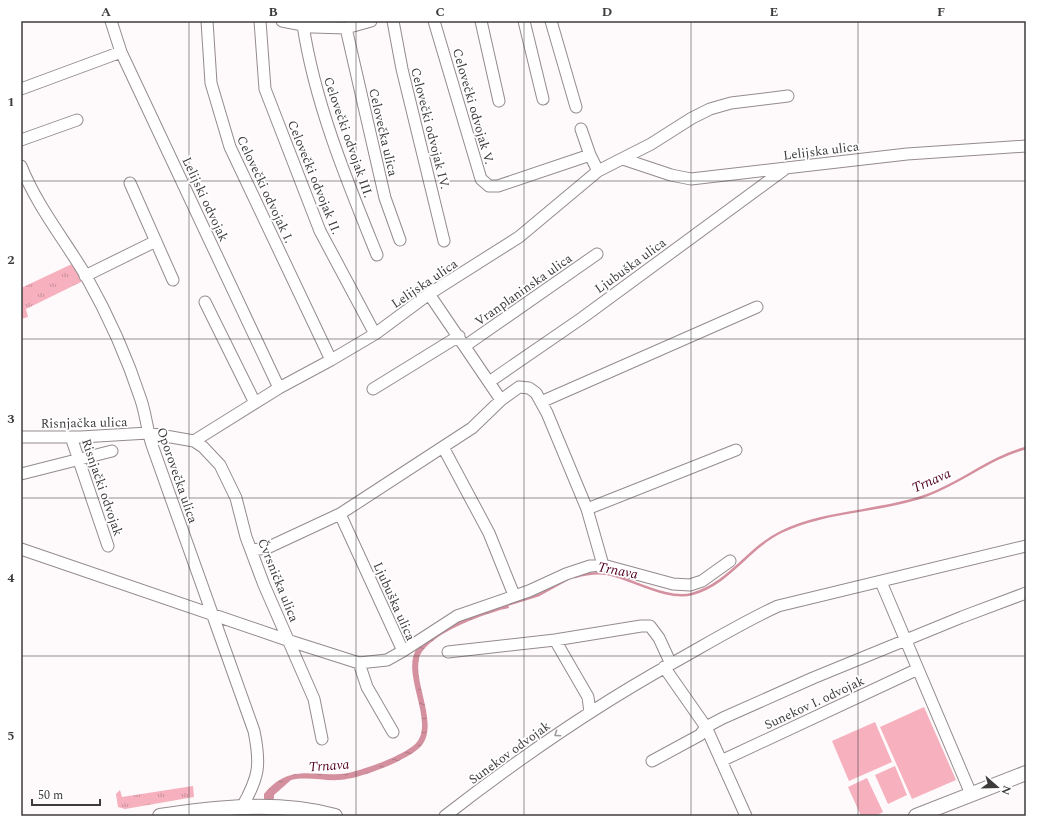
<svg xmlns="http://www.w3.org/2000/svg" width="1047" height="837" font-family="Spectral,serif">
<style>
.grass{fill:url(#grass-tufts)}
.green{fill:#f6b0be}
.water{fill:url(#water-ripples)}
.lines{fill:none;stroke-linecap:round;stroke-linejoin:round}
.stream{stroke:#d4909f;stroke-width:2.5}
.minor-casing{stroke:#948b8d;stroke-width:13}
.major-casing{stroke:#948b8d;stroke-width:16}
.minor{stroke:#fff;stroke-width:11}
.major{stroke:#fff;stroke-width:14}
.oneway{stroke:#9e9d9d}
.grid{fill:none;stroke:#3e3b3b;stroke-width:1;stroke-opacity:0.55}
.labels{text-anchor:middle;stroke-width:3.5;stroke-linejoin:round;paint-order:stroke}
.street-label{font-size:13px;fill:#3e3b3b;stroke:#fff}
.water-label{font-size:14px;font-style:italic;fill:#520021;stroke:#fff}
.neatline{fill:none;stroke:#3e3b3b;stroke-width:1.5}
.grid-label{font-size:13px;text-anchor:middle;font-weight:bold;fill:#3e3b3b}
</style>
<defs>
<pattern id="grass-tufts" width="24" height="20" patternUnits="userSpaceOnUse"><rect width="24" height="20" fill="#f6b0be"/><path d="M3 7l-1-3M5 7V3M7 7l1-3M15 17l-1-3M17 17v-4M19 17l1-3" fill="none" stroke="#c9909c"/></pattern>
<pattern id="water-ripples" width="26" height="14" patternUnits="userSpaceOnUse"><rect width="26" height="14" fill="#d4909f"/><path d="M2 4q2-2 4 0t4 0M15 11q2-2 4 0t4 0" fill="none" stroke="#ad7783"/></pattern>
</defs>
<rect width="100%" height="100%" fill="#fef9fa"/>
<path class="grass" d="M72,264L83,281L26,309L28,317L21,319V288Z
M193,786L194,797L125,809L118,807L116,794L120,790L122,797Z"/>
<path class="green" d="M924,707L956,780L912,799L880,727Z
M875,722L892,762L849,781L832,741Z
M895,766L907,795L888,804L875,775Z
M867,778L883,812L875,816H861L848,787Z"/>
<path class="water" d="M507,601L509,608C488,612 424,635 419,659C413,685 442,729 418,749C403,762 359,779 339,780C324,781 306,776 291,780L274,795L273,816H264V794C292,761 314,779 348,773C366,769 399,757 413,746C439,726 399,675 417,648C432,627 483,611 507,601Z"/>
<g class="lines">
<path class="stream" d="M575,577C585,574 597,572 608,574C632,579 668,601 692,594C729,584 748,548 781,532C823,511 878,512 922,497C959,485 988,458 1026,448
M507,605L539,595L568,579"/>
<g class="minor-casing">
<path id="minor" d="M111,21L121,52L279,388
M207,21L211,83L230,147L331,360
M260,21L265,89L320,231L375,334
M282,21L313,27L346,28L371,21
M393,21L402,69L444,241
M434,21L481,179L489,186H498L590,155
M481,21L499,101
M524,21L543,99
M551,21L576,107
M303,25C315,104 347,181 377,255
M346,28L385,198L400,240
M21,89L121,52
M581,129L590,155L598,171
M21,140L77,120
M623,159L671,175L691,179L907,154L1026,146
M21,166C37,206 64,239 86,276C108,315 127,357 141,400C146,415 147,430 152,445L254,731C261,765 259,777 242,807
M130,183L173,280
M85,276L156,241
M429,294L501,400
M205,302L255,403
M465,346L597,254
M489,382L582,318L785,169
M373,389L459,336
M541,402L757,307
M21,437H81L148,433L194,441L279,388L331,360L375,334L429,294L519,237L598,171L651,144L692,118L710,109L731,103L788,96
M71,437L108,546
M194,441L203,447L220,465L236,498L246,537L264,585L314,699L322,739
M443,447L489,533L514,595
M21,474L112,451
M587,509L736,450
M340,514L403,651L457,616L529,591L566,574L590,566L603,565L673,584L690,585L702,581L730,561
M21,549L290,641L359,663
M252,550L267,548L340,514L472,428L501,400L519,387L529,388L536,393L547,413L587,509L603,565
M881,582L971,794
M555,640L588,697L590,712
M448,652L555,640L641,626H650L659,638L671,664
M664,667L706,727L746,816
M393,732L367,687L359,663L387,660L403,651
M652,761L700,735L706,727L723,718L813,678L962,617L1026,593
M721,761L918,669
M445,816C517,760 592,708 671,664C707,644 741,623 778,606L1026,546"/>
</g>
<g class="major-casing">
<path id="major" d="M160,816C217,807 279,801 335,816
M916,816L1026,773"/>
</g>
<use href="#minor" class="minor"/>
<use href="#major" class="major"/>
</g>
<defs><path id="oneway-chevron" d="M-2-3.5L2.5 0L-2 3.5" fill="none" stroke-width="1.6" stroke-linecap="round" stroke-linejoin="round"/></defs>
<use class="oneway" href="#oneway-chevron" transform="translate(557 734) rotate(146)"/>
<path class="grid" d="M189,21V816M356,21V816M524,21V816M691,21V816M858,21V816M21,181H1026M21,339H1026M21,498H1026M21,656H1026"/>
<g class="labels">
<g class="street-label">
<text transform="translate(474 106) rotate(74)" y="5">Celovečki odvojak V.</text>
<text transform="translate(431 128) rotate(76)" y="5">Celovečki odvojak IV.</text>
<text transform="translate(384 132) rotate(77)" y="5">Celovečka ulica</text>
<text transform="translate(349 137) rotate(71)" y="5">Celovečki odvojak III.</text>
<text transform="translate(821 150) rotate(-7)" y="5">Lelijska ulica</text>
<text transform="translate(315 177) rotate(68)" y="5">Celovečki odvojak II.</text>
<text transform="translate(266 189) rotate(65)" y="5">Celovečki odvojak I.</text>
<text transform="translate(206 199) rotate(65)" y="5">Lelijski odvojak</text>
<text transform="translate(630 265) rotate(-36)" y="5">Ljubuška ulica</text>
<text transform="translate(424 283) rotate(-34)" y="5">Lelijska ulica</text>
<text transform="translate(523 289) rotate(-35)" y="5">Vranplaninska ulica</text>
<text transform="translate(84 422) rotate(-1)" y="5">Risnjačka ulica</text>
<text transform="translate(178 475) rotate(71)" y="5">Oporovečka ulica</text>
<text transform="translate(103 487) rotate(71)" y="5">Risnjački odvojak</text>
<text transform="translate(279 580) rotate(68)" y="5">Čvrsnička ulica</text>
<text transform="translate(395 601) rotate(66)" y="5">Ljubuška ulica</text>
<text transform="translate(814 702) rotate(-25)" y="5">Sunekov I. odvojak</text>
<text transform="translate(509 752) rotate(-36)" y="5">Sunekov odvojak</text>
</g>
<g class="water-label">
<text transform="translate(931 480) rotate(-24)" y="5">Trnava</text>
<text transform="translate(618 570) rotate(11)" y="5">Trnava</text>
<text transform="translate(329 765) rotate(-4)" y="5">Trnava</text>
</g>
</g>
<rect width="1047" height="837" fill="none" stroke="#ffffff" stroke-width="44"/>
<g transform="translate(997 787) rotate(110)" stroke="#ffffff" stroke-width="3" paint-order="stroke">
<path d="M0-3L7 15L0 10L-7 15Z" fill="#3e3b3b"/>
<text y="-6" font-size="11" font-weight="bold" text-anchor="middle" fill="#3e3b3b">N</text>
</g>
<path d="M32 799v6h68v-6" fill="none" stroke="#3e3b3b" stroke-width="2"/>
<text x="38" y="799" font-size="12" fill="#3e3b3b" stroke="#ffffff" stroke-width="3" paint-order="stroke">50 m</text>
<rect x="22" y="22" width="1003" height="793" class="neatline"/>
<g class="grid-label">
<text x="106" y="16">A</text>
<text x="273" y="16">B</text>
<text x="440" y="16">C</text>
<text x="607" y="16">D</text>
<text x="774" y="16">E</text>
<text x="941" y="16">F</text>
<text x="11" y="106">1</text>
<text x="11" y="264">2</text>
<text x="11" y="423">3</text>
<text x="11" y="582">4</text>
<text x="11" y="740">5</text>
</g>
</svg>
